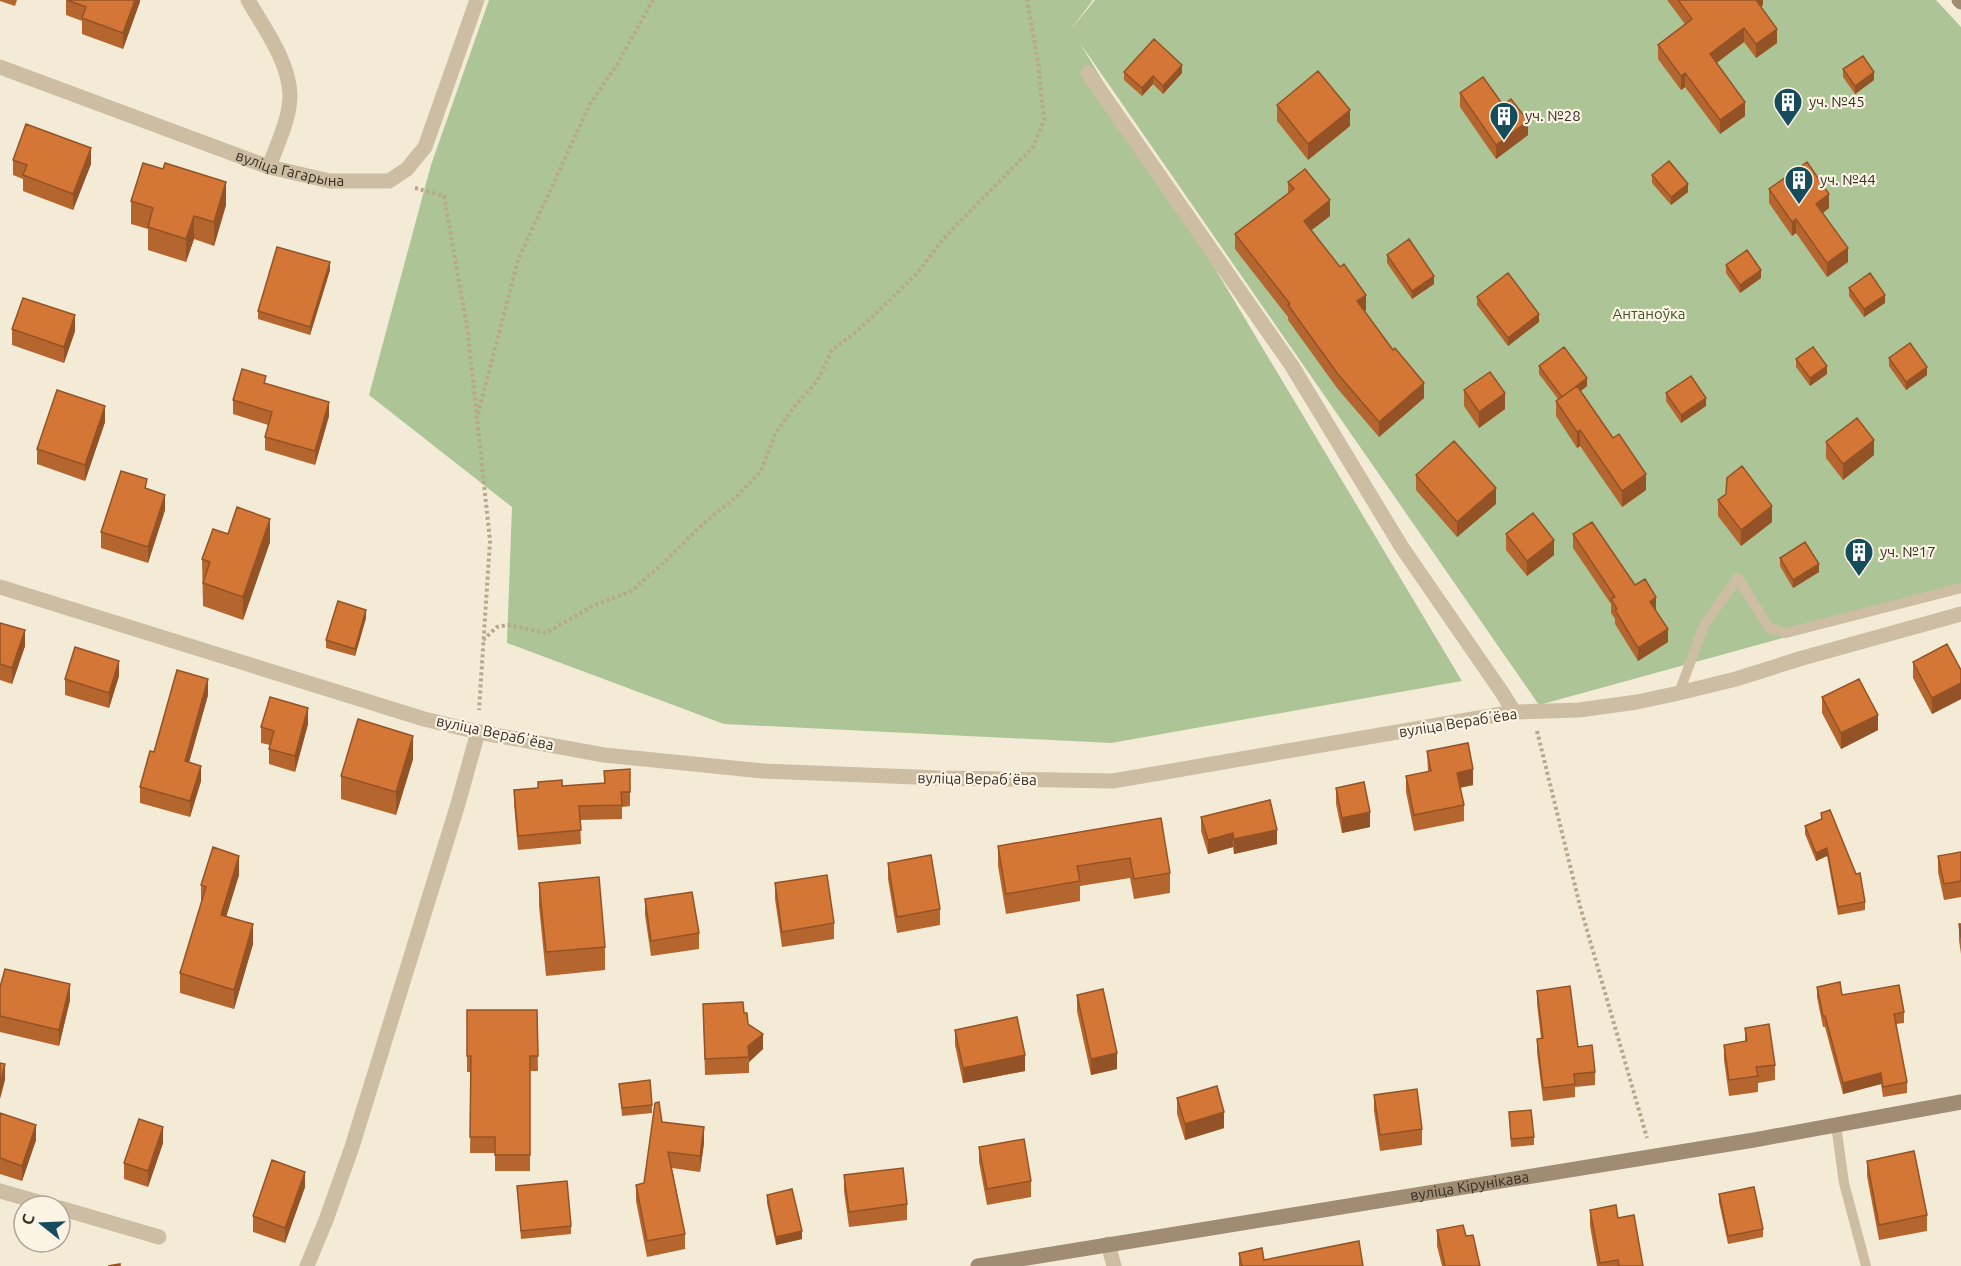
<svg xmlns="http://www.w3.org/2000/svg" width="1961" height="1266" font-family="Ubuntu,sans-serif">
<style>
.green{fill:#adc496}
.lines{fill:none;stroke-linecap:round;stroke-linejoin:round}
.path{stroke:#b9a78c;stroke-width:4;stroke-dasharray:3 3;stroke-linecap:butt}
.lane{stroke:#cdbda2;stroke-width:10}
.street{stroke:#cdbda2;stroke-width:15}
.secondary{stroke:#a08b73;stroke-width:15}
.wall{fill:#b5652e}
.shaded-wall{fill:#945326}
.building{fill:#d37636;stroke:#945326;stroke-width:1.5}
.labels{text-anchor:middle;stroke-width:4.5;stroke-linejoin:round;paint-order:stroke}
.poi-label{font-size:15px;fill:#372e25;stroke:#fbf4e4;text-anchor:start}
.street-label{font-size:15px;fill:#372e25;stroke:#fbf4e4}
.park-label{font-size:15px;fill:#3d5726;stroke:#fbf4e4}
</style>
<rect width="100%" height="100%" fill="#f4ebd7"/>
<path class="green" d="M489,0H1093L1071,29L1095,0H1936L1961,27V589L1539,705L1080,43L1462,681L1111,743L724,724L507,643L512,507L369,395L431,165Z"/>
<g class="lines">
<path class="path" d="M415,188L444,196L468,333L490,541L479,710
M478,414L518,260L590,104L618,63L653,0
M483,640L497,627L508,625L546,633L591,607L631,591L659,567L702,525L738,495L761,471L775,434L794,407L817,381L832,350L857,331L887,303L919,271L944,238L1033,147L1044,120L1038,62L1027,0
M1537,731L1580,906L1647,1138"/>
<path class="lane" d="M1679,693L1704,625L1738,578L1769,628L1786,633L1961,588
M1836,1125L1844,1183L1866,1266"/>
<g class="street">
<path d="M248,0C264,28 289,61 290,95C290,119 277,144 269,167"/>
<path id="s1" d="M0,67L269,167L330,181H389L407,169L425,147L477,0"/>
<path d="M1088,73L1292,366L1401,546L1503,694L1514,712"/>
<path d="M0,587L424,719L478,732L604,755L763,771L940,778L1113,781L1514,712L1579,710L1637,702L1679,693L1736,679L1799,659L1961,614"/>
<path d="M0,1191L52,1206"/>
<path d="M60,1208L159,1237"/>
<path d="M1108,1244L1114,1266"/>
<path d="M307,1266L326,1220L352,1147L458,804L478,732"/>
</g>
<g class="secondary">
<path d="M1959,0L1961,2"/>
<path id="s2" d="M978,1266L1754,1140L1961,1102"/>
</g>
</g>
<path class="wall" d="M0,0H17L15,6L0,1Z
M66,0H140L123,49L82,34V21L66,15Z
M1667,0H1763V5L1761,7L1777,43L1756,58L1744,42L1716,63L1745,116L1720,134L1685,87L1681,90L1658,59V45L1685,24Z
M1843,69L1874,80L1855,94L1843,77Z
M1124,72L1182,73L1163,94L1153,84L1142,96L1124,80Z
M1460,93L1503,105L1528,135L1496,159L1460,107Z
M1277,105L1350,126L1308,160L1277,121Z
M13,160L91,164L73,210L23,191V179L13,175Z
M1652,175L1688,192L1671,205L1652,183Z
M1288,182L1330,216L1311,230L1366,310L1365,311L1424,398L1379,437L1337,388L1288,320V317L1235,249V234L1288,193Z
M1769,189L1829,208L1823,213L1848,262L1827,277L1796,233L1792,236L1769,203Z
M131,201L226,205L214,246L194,239L186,262L148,250V229L131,224Z
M1387,255L1434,284L1412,299L1387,263Z
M1726,265L1761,278L1740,293L1726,273Z
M330,270L310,335L258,319V311Z
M1849,288L1885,303L1864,317L1849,296Z
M1477,297L1539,322L1508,346L1477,305Z
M12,329L75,331L64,363L12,345Z
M1889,358L1927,375L1906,390L1889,366Z
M1796,359L1827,374L1810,386L1796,367Z
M1539,366L1587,386L1581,391L1646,490L1622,507L1580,446L1577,448L1556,416V401L1558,399L1539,374Z
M266,383L329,416L315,465L265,450V437L268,425L233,414V400Z
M1464,390L1505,409L1479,428L1464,406Z
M1666,393L1706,406L1681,423L1666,401Z
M105,422L85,481L37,464V449Z
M1826,442L1874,455L1843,480L1826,458Z
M1416,475L1496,504L1457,537L1416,490Z
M147,489L165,510L148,563L101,548V532Z
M1718,500L1772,522L1741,546L1718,516Z
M228,534L270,542L243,620L203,606L202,559Z
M1506,534L1554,555L1527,576L1506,550Z
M1573,534L1635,585L1656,610L1668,642L1638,661L1615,624V619L1611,613V604L1573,548Z
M1780,558L1819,572L1793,588L1780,566Z
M366,618L355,656L326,648V640Z
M0,623L25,646L12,684L0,680Z
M1913,662L1961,670V699L1932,714L1913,678Z
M119,676L109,708L65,695V679Z
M208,695L189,762L201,781L190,817L140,803V787L154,752Z
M1822,697L1878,730L1841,749L1822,713Z
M308,724L295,772L269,764V749L270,745L261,743V727Z
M1427,751L1473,785L1460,788L1464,805V821L1414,831L1406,792V776L1428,772Z
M413,759L396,815L341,799V776Z
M630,769V806L622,807V819L580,820L581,844L518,850L514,804V790L538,788V782L562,786L604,783V771Z
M1336,788L1370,827L1342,833L1336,804Z
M1821,813L1865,902V910L1838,915L1827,856L1816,861L1805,834V826L1821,819Z
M1201,817L1277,844L1234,854L1233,847L1208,854L1201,831Z
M1161,818L1170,873V893L1134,899L1130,878L1080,886V901L1006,914L998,866V846Z
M1961,852V897L1944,900L1938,872V856Z
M888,863L940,909V925L897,933L888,879Z
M239,875L226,916L253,944L234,1009L180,993V973L201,905V885Z
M539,883L605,947V970L546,976L539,906Z
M775,883L834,923V939L782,947L775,899Z
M645,899L699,933V949L651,956L645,915Z
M1959,924H1961V954L1959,940Z
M0,987L70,1000L59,1046L0,1032Z
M1817,987L1842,995L1904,1012V1023L1896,1024L1907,1082V1093L1883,1097L1881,1084L1843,1094L1825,1027H1823L1817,997Z
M1537,991L1578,1047L1595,1072V1085L1575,1087V1097L1543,1101L1537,1052V1039L1541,1038L1537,1004Z
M1077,995L1117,1069L1091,1075L1077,1011Z
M703,1004L744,1013L748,1024L763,1049L749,1062V1073L705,1075Z
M467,1010H537L538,1071H530V1171H495V1153H470L471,1072H467Z
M1745,1028L1775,1065V1080L1758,1083V1092L1729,1096L1724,1060V1045L1745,1041Z
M955,1030L1025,1071L963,1083L955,1045Z
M619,1084L652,1105V1113L622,1116Z
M1374,1095L1422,1129V1145L1380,1151L1374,1111Z
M1177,1098L1224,1128L1185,1140L1177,1114Z
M1509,1112L1534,1137V1145L1511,1147Z
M0,1113L36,1140L22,1181L0,1174Z
M662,1122L704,1143L700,1172L672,1168L685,1234V1249L647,1257L636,1201V1185L644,1183Z
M163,1143L148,1187L124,1179V1163Z
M979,1147L1031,1181V1197L987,1205L979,1162Z
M1867,1161L1927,1215V1231L1879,1240L1867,1176Z
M844,1175L907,1204V1220L849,1227L844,1191Z
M517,1186L571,1226V1234L521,1239Z
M305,1187L285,1243L253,1232V1216Z
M1719,1194L1763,1229V1237L1728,1244L1719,1202Z
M767,1195L802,1239L776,1245L767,1203Z
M1590,1210L1618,1218L1643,1266H1597L1590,1226Z
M1437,1230L1466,1236L1480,1266H1442L1437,1246Z
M1239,1253L1264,1260L1363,1266H1239Z"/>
<path class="shaded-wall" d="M135,0H140V2L123,49V33Z
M1754,0H1763V5L1754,12Z
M1744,28V42L1710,68V54Z
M1777,29V43L1756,58V44Z
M1182,65V73L1163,94V86Z
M1874,72V80L1855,94V86Z
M1685,73V87L1681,90V76Z
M1153,76V84L1142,96V88Z
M1745,102V116L1720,134V120Z
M1350,110V126L1308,160V144Z
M1528,121V135L1496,159V145Z
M91,148V164L73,210V194Z
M226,182V205L214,246V222Z
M1688,184V192L1671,205V197Z
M1829,194V208L1816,218V204Z
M1330,200V216L1304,236V221Z
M194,216V239L186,262V239Z
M1796,219V233L1792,236V222Z
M1848,248V262L1827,277V263Z
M330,262V270L310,335V327Z
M1761,270V278L1740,293V285Z
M1434,276V284L1412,299V291Z
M1366,295V310L1357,316V301Z
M1885,295V303L1864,317V309Z
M1539,314V322L1508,346V338Z
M75,315V331L64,363V347Z
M1827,366V374L1810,386V378Z
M1927,367V375L1906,390V382Z
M1587,378V386L1562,405V397Z
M1424,383V398L1379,437V422Z
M1505,393V409L1479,428V412Z
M1706,398V406L1681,423V415Z
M329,402V416L315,465V451Z
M105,406V422L85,481V465Z
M1580,430V446L1577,448V432Z
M1874,440V455L1843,480V464Z
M1646,474V490L1622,507V491Z
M1496,488V504L1457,537V522Z
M165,495V510L148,563V547Z
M1772,506V522L1741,546V530Z
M270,519V542L243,620V597Z
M1554,540V555L1527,576V561Z
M1819,564V572L1793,588V580Z
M1656,597V610L1650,602Z
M366,610V618L355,656V649Z
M1668,629V642L1638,661V648Z
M25,630V646L12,684V668Z
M119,661V676L109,708V693Z
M208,679V695L185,777V761Z
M1961,683V699L1932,714V698Z
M308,708V724L295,772V756Z
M1878,715V730L1841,749V733Z
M413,736V759L396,815V792Z
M201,766V781L190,817V801Z
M1473,769V785L1457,788V773Z
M1370,812V827L1342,833V818Z
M1277,830V844L1234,854V839Z
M1233,833V847L1208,854V840Z
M1827,848V856L1816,861V853Z
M239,856V875L221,934V915Z
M253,924V944L234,1009V990Z
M70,984V1000L59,1046V1030Z
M763,1034V1049L749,1062L748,1046Z
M1117,1053V1069L1091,1075V1059Z
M1025,1055V1071L963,1083V1068Z
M5,1064V1080L0,1099V1083Z
M1881,1073V1084L1843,1094V1083Z
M1224,1112V1128L1185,1140V1124Z
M36,1125V1140L22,1181V1166Z
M163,1127V1143L148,1187V1171Z
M704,1127V1143L700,1172V1156Z
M305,1172V1187L285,1243V1228Z
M802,1231V1239L776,1245V1237Z"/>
<path class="building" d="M67,0H135L123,33L82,18L86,7Z
M1678,0H1756L1777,29L1756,44L1744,28L1710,54L1745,102L1720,120L1685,73L1681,76L1658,45L1692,19Z
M1154,39L1182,65L1163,86L1153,76L1142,88L1124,72Z
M1863,56L1874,72L1855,86L1843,69Z
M1318,71L1350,110L1308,144L1277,105Z
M1483,77L1503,105L1511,99L1528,121L1496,145L1460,93Z
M26,124L91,148L73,194L23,175L27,165L13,160Z
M1669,161L1688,184L1671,197L1652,175Z
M1807,162L1829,194L1816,204L1848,248L1827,263L1796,219L1792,222L1769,189Z
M143,163L163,169L165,163L226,182L214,222L194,216L186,239L148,227L153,208L131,201Z
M1305,169L1330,200L1304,221L1340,267L1344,264L1366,295L1357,301L1393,350L1395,348L1424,383L1379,422L1337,373L1288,305L1290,304L1235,234L1294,189L1288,182Z
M1409,239L1434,276L1412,291L1387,255Z
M277,247L330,262L310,327L258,311Z
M1747,250L1761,270L1740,285L1726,265Z
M1508,273L1539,314L1508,338L1477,297Z
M1870,273L1885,295L1864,309L1849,288Z
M23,298L75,315L64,347L12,329Z
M1910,343L1927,367L1906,382L1889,358Z
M1564,347L1587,378L1562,397L1539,366Z
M1813,347L1827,366L1810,378L1796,359Z
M242,369L266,376L264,383L329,402L315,451L265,437L272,412L233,400Z
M1490,372L1505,393L1479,412L1464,390Z
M1691,376L1706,398L1681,415L1666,393Z
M1577,386L1613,438L1619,434L1646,474L1622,491L1580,430L1577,432L1556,401Z
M57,390L105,406L85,465L37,449Z
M1857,418L1874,440L1843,464L1826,442Z
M1454,441L1496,488L1457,522L1416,475Z
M1742,466L1772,506L1741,530L1718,500L1726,494L1727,478Z
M121,471L147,479L145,488L165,495L148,547L101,532Z
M237,507L270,519L243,597L203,583L210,562L202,559L213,529L228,534Z
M1533,513L1554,540L1527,561L1506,534Z
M1592,522L1635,585L1645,579L1656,597L1650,602L1668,629L1638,648L1615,610L1617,609L1611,599L1615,597L1573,534Z
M1805,542L1819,564L1793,580L1780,558Z
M338,601L366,610L355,649L326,640Z
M0,623L25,630L12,668L0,664Z
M1947,644L1961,670V683L1932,698L1913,662Z
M75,647L119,661L109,693L65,679Z
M177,670L208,679L185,761L201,766L190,801L140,787L150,751L154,752Z
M1859,679L1878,715L1841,733L1822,697Z
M270,697L308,708L295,756L269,749L274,731L261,727Z
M358,719L413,736L396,792L341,776Z
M1468,743L1473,769L1457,773L1464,805L1414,815L1406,776L1431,771L1427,751Z
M630,769V792H621L622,805L579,806L581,830L518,836L514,790L538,788V782L562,780V786L605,783L604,771Z
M1364,782L1370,812L1342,818L1336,788Z
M1270,800L1277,830L1234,839L1233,833L1208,840L1201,817Z
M1830,810L1856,874L1860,873L1865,902L1838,907L1827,848L1816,853L1805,826L1822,819L1821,813Z
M1161,818L1170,873L1134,879L1130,858L1077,866L1080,881L1006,894L998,846Z
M213,847L239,856L221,915L253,924L234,990L180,973L206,887L201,885Z
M1961,852V881L1944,884L1938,856Z
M931,855L940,909L897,917L888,863Z
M827,875L834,923L782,932L775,883Z
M599,877L605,947L546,952L539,883Z
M692,892L699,933L651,941L645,899Z
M1959,924H1961V938Z
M5,969L70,984L59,1030L0,1016V987Z
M1840,982L1842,995L1899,985L1904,1012L1894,1014L1907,1082L1883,1087L1881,1073L1843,1083L1825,1016H1823L1817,987Z
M1570,986L1578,1047L1592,1045L1595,1072L1574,1074L1575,1084L1543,1088L1537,1039L1543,1038L1537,991Z
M1103,989L1117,1053L1091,1059L1077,995Z
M743,1002L744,1013H747L748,1024L763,1034L748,1046L749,1057L705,1059L703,1004Z
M467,1010H537L538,1056H530V1155H495V1137H470L471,1056H467Z
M1017,1017L1025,1055L963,1068L955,1030Z
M1769,1024L1775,1065L1756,1067L1758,1076L1729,1080L1724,1045L1747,1041L1745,1028Z
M0,1063L5,1064L0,1083Z
M650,1080L652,1105L622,1108L619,1084Z
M1217,1086L1224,1112L1185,1124L1177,1098Z
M1417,1089L1422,1129L1380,1135L1374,1095Z
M659,1102L662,1122L704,1127L700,1156L668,1152L685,1234L647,1241L636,1185L644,1183L655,1103Z
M1531,1110L1534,1137L1511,1139L1509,1112Z
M0,1113L36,1125L22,1166L0,1158Z
M139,1119L163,1127L148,1171L124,1163Z
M1024,1139L1031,1181L987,1189L979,1147Z
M1914,1151L1927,1215L1879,1225L1867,1161Z
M272,1160L305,1172L285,1228L253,1216Z
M903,1168L907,1204L849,1212L844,1175Z
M567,1181L571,1226L521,1231L517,1186Z
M1754,1187L1763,1229L1728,1236L1719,1194Z
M792,1189L802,1231L776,1237L767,1195Z
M1616,1205L1618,1218L1634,1215L1643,1266H1619L1618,1260L1600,1263L1590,1210Z
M1463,1225L1466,1236L1473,1235L1480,1266H1445L1437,1230Z
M1359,1241L1363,1266H1242L1239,1253L1262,1248L1264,1260Z
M120,1264V1266H108Z"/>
<defs>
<g id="building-pin" transform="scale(1.5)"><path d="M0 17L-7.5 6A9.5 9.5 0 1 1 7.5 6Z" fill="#174c5c" stroke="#fbf4e4"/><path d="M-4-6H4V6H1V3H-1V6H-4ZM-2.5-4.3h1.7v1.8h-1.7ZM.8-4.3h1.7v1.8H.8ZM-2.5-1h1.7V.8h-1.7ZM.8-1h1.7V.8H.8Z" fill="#fff"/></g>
</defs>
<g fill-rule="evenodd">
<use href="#building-pin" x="1788" y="102"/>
<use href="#building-pin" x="1504" y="116"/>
<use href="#building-pin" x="1799" y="180"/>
<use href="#building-pin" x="1859" y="552"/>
</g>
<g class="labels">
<g class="poi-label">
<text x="1809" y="107">уч. №45</text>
<text x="1525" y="121">уч. №28</text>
<text x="1820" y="185">уч. №44</text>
<text x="1880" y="557">уч. №17</text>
</g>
<g class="street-label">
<text dy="5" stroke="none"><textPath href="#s1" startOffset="308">вуліца Гагарына</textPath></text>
<text transform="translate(1458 723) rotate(-9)" y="5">вуліца Верабʼёва</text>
<text transform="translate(495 733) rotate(12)" y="5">вуліца Верабʼёва</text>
<text transform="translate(977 779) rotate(1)" y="5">вуліца Верабʼёва</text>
<text dy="5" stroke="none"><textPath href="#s2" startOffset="498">вуліца Кірунікава</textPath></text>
</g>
<g class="park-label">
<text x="1649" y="319">Антаноўка</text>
</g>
</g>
<g transform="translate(42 1224) rotate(288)"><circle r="28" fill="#fbf4e4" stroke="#ada598" stroke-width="1.5"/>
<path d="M0-4.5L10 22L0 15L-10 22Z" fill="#174c5c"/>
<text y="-9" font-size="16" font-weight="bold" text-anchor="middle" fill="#372e25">С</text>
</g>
</svg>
